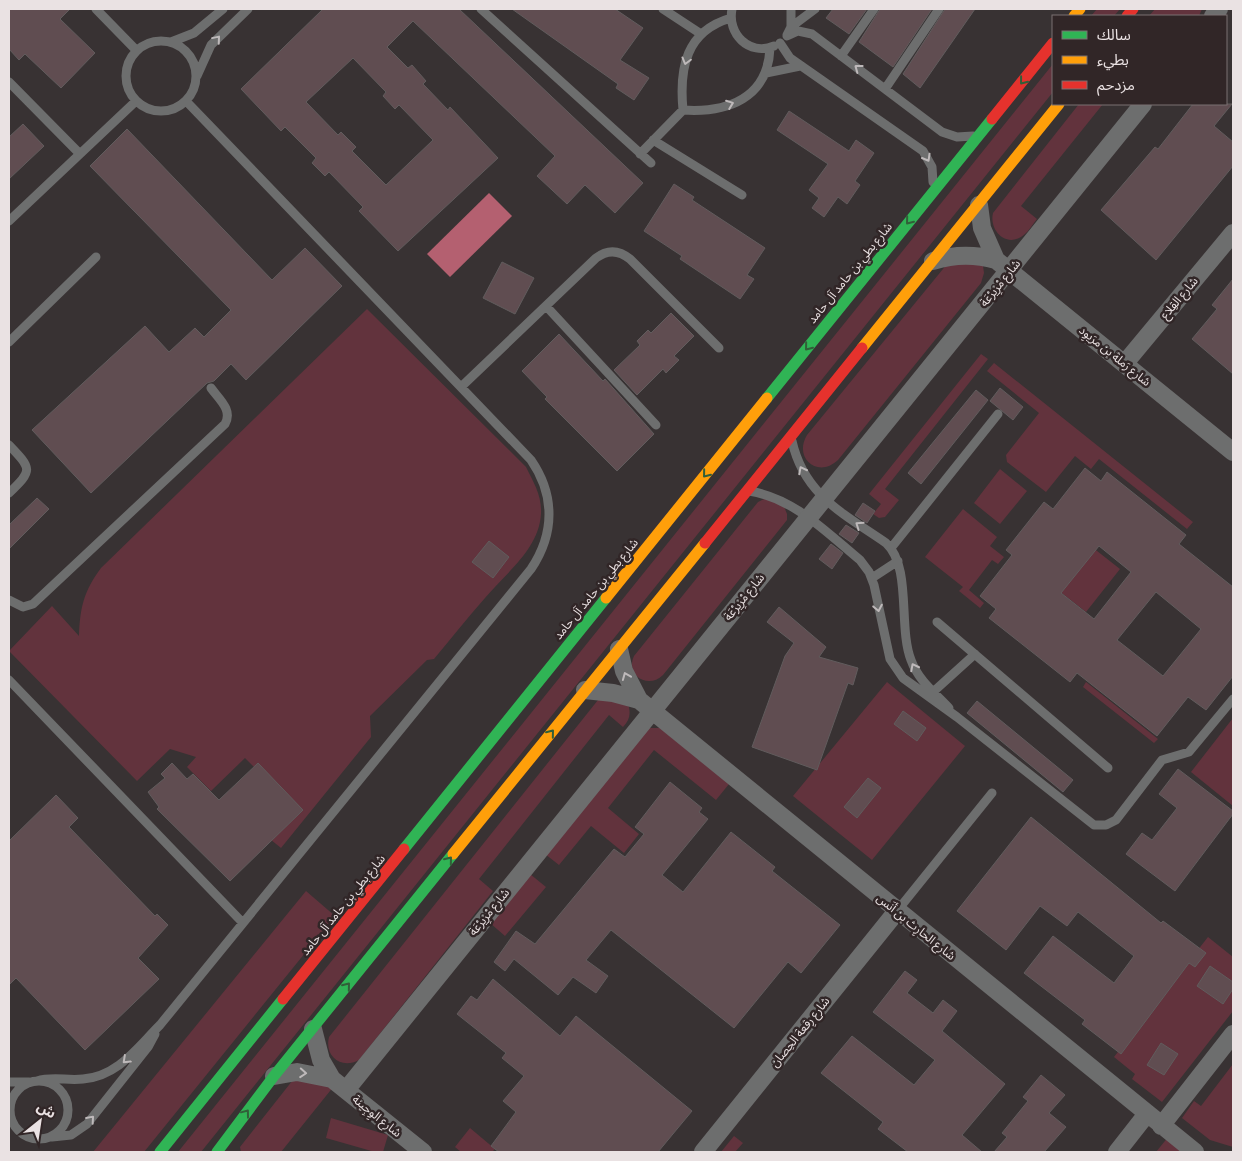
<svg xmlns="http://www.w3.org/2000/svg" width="1242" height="1161" font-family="Manrope,'Noto Sans Arabic',sans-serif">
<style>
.green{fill:#62333d}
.water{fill:#b46070}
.building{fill:#604d51;stroke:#615c5d;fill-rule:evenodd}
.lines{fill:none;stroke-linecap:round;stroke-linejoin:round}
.lane{stroke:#6d6e6e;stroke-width:9}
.street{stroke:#6d6e6e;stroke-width:18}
.fast{stroke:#30b455;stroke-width:11}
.slow{stroke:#ff9f0a;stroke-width:11}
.jam{stroke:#e5322d;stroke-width:11}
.oneway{stroke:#beb9ba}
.oneway2{stroke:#315f39}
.labels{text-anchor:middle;stroke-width:5;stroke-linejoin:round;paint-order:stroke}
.street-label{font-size:12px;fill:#eae2e3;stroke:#312627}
</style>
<rect width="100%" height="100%" fill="#383233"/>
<path class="green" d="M1097,9H1120L1114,16H1091Z
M1155,9H1202L1199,16H1149Z
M1053,64V92L201,1152H178Z
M1079,104H1103L1021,206L1037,219C1032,225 1028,233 1021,237C1004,247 989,229 993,213Z
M952,258L983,266L984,273L981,283L838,460C818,479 793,458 807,435Z
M367,309L526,467C534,483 542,496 541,514C539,549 506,573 485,598C467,618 451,639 434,659L427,660L370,716L371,737L281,848L265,835L294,807L245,758L211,791L187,767L196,757L170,749L137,781L9,651L52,606L79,636C80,607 84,591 101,568Z
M981,354L988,359L885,489L899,500L885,517L879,518L873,514L881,504L869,494Z
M994,363L1193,522L1187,529L1099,459L1091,469L1075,456L1046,492L1007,462L1006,455L1039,413L987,371Z
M1000,469L1027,491L1000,524L974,503Z
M768,497L783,504L787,514V520L663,675C648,690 625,675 634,656L758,502Z
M963,509L997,537L990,546L1004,557L998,564L992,560L969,590L984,603L980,608L959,591L963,587L925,557Z
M1078,536L1120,569L1086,612L1042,578Z
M887,682L965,746L872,860L793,796Z
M1086,682L1158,739L1154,743L1083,687Z
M602,695L628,704C631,713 630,720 623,727L609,715L479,879L493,891L359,1060C341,1070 324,1056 329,1037Z
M1233,718V806L1191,772Z
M648,728H660L729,784L716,800L654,750L608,808L639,834L624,853L591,826L559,865L545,854Z
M530,874L546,887L505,936L490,923Z
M306,891L335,916L144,1152H93Z
M1208,937L1233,957V1011L1162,1102L1132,1079L1135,1074L1114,1057Z
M1233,1064V1147L1210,1140L1182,1118L1194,1101L1201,1106Z
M300,1071L334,1086L281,1152H241L240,1147Z
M331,1118L388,1135L383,1152H375L326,1138Z
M470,1128L495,1149L492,1152H461L455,1147Z
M734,1136L743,1143L735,1152H721Z
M1169,1136L1188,1152H1156Z"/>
<path class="water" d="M489,193L512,216L450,277L427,254Z"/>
<path class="building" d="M9,9H70L60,19L95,53L61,88L25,54L19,60L9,49Z
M323,9H459L643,183L615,213L585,185L567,204L537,176L555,156L413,21L387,47L408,68L412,65L426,81L423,84L448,110L450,107L498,158L398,251L359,211L363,207L329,172L325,176L312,163L316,158L285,127L281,131L241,89ZM353,58L386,92L383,96L395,109L399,105L433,140L386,185L352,151L356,147L341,132L338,135L306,102Z
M512,9H615L643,28L620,60L649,78L634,100L616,88L618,84Z
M833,9H867L849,34L826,18Z
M880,9H932L893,67L859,42Z
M945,9H975L920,88L903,74Z
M1193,104H1232L1214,126L1233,142V166L1156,260L1101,210L1155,147L1158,149Z
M789,111L849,151L856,140L874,153L855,181L860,185L847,204L838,197L824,217L812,208L819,198L809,190L828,164L777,130Z
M23,124L44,146L9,179V137Z
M127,129L272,280L305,248L342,286L246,380L231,364L214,381L207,383L91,493L32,430L145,326L169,352L195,328L204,337L231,310L90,166Z
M674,184L694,197L692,200L765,248L747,275L754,279L740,299L680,259L682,256L644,231Z
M502,262L534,278L515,314L483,298Z
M1233,279V374L1192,339L1217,309L1212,305Z
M671,313L694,336L674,356L679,360L666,373L663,369L637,395L614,370L640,345L637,341L648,330L651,333Z
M559,334L603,381L605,379L654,434L617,471L545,399L547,397L522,371Z
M1000,388L1023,407L1013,420L990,401Z
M976,390L988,400L921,484L908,473Z
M1085,468L1101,481L1107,472L1186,535L1179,544L1233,587V676L1206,710L1188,697L1157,736L1077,673L1070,682L989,618L996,609L980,596L1012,555L1006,550L1044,502L1053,509ZM1099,546L1131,572L1094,619L1061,593ZM1156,592L1201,629L1163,676L1117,640Z
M37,498L49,509L9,549V525Z
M863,503L875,511L867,523L855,515Z
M846,525L859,533L852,543L839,534Z
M489,541L509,557L493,578L472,562Z
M831,544L843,553L832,569L819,559Z
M779,607L826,647L819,657L858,668L853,685L848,683L817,770L752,747L785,656L794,643L767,622Z
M977,701L1073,780L1063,792L967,713Z
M903,711L926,728L917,741L894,724Z
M172,763L187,779L193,774L219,800L258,763L303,810L230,881L157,809L159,807L148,792L165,778L161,774Z
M1178,769L1233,811V814L1175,891L1126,854L1142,833L1152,840L1177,808L1159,794Z
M868,778L881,788L857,818L844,807Z
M670,782L702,808L699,812L708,819L662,875L683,892L731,832L775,867L772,871L840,925L801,973L788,962L734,1028L611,930L586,960L608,976L596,993L573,977L558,995L514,959L505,971L494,962L516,931L535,944L614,849L625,857L644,834L635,827Z
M56,795L78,818L69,827L155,916L157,914L168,925L138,958L159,979L85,1050L16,978L9,985V841Z
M1031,817L1161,923L1163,921L1206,953L1195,967L1189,963L1121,1054L1082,1024L1085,1020L1024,973L1053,936L1114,983L1134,956L1078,912L1067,926L1040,906L1006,950L957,911Z
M1210,966L1233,982V989L1223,1004L1197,986Z
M905,971L917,980L907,993L933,1013L943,1000L957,1011L942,1031L1005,1084L962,1135L982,1152H908L878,1129L883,1122L821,1073L852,1036L914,1085L935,1060L873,1012Z
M493,979L560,1036L576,1016L692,1111L658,1152H499L491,1146L516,1112L503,1101L524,1076L502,1058L506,1053L457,1014L471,996L477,1000Z
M1161,1043L1178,1054L1164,1075L1147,1065Z
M1041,1075L1065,1095L1049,1113L1066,1127L1044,1152H994L1007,1137L1002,1133L1028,1101L1023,1097Z"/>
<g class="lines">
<path class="lane" d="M96,9L136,50
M481,9L651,163
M663,9L701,34
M732,9C727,34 749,56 774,46
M791,27L815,9
M787,35L791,27V9
M787,36L798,31L812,34L942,132L957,137L973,136
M126 76a35 35 0 1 1 70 0a35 35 0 1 1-70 0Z
M171,42L194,33L223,9
M780,43L790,58L923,151L932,167L933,182
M841,56L874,9
M766,73L800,66
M197,76L211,45L248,9
M9,82L79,153
M885,89L939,9
M683,110C679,68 686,31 731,18
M653,140L742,195
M640,154L683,110C728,113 768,98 770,48
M9,221L136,101
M546,306L656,425
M9,342L96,257
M461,387L596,258C608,249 619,250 630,259L719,348
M792,441C804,495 844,514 886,543C912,567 898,627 911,660C918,680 935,693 949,708
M9,445C32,469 33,470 9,493
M749,491C794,498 826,532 860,560L869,572L874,585L890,659L903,678L957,717L1094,825H1106L1116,820L1162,760L1189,752L1233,699
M891,548L998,414
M872,578L898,561
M9,600L23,607L33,604L225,424C233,410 219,399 211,388
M937,622L1108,768
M9,680L243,923
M933,692L975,654
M897,911L992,793
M10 1110a29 29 0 1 1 58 0a29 29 0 1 1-58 0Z
M37,1081C53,1076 67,1081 83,1079C118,1076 137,1048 160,1025L531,569C555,533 555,495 531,460L186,101
M9,1082H29
M52,1137L71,1135L87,1124L148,1047L155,1034"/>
<path class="street" d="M1213,16L1219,9
M979,205L982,228L996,260L1233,452
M933,261C955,254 974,254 996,260
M1125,363L1233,233
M619,649L624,671L639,700L1195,1152
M585,690L613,693L639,700
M313,1029L321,1060L332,1079L423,1152
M274,1076L297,1072L332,1079
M346,1090L1143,104
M1161,1126L1233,1034
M703,1152L897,911
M1117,1152L1146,1115"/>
<path class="fast" d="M767,398L992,119
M404,849L606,598
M160,1152L283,999
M217,1152L274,1076L453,854"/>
<path class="slow" d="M1074,16L1080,9
M862,348L1059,104
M606,598L767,398
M453,854L705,543"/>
<path class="jam" d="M1127,16L1133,9
M992,119L1053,43
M705,543L862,348
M283,999L404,849"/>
</g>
<defs><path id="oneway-chevron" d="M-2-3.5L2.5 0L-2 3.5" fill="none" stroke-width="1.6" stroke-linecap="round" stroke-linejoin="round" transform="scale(1.25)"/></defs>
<g class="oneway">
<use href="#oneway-chevron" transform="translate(217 39) rotate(-50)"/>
<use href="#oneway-chevron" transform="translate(686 61) rotate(105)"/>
<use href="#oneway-chevron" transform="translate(858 68) rotate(-143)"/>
<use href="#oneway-chevron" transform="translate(730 104) rotate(-21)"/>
<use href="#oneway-chevron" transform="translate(927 158) rotate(60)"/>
<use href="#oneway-chevron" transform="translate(802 470) rotate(-117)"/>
<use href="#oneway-chevron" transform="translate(859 525) rotate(-145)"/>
<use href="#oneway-chevron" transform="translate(878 608) rotate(79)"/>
<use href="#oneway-chevron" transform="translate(914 667) rotate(-117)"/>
<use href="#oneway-chevron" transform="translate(626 676) rotate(-112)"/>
<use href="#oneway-chevron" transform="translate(126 1060) rotate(137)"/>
<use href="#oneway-chevron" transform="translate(303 1073) rotate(4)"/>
<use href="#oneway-chevron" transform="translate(91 1119) rotate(-49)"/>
</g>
<g class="oneway2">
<use href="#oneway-chevron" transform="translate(1023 81) rotate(128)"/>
<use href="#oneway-chevron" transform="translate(909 221) rotate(129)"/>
<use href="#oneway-chevron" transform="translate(808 347) rotate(129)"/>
<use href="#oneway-chevron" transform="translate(706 474) rotate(129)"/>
<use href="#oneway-chevron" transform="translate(551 733) rotate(-51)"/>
<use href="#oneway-chevron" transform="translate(449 860) rotate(-51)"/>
<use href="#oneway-chevron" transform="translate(347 986) rotate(-51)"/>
<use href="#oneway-chevron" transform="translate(246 1113) rotate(-53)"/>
</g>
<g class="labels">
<g class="street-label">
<text transform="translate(850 273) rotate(-51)" y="4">شارع بطي بن حامد آل حامد</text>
<text transform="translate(1000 283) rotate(-51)" y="4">شارع مْزِيرْعَة</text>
<text transform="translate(1179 298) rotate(-50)" y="4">شارع القِلاع</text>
<text transform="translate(1115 356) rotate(39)" y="4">شارع رَملة بن مرَيوِد</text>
<text transform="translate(596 589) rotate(-51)" y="4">شارع بطي بن حامد آل حامد</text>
<text transform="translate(744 597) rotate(-51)" y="4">شارع مْزِيرْعَة</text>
<text transform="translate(343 905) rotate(-51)" y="4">شارع بطي بن حامد آل حامد</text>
<text transform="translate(489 912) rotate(-51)" y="4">شارع مْزِيرْعَة</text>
<text transform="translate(916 927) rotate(39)" y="4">شارع الحارِث بن أنَس</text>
<text transform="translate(800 1032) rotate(-51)" y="4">شارع رِقعة الحِصان</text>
<text transform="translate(377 1116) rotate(39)" y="4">شارع الوِجِينة</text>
</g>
</g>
<rect width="1242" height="1161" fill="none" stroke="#eae2e3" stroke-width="20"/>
<rect x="1052" y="15" width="175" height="90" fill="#312627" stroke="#7b7172"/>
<rect x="1062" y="31" width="25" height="8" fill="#30b455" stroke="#7b7172"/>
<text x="1097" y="40" font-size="15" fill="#eae2e3">سالك</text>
<rect x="1062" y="56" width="25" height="8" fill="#ff9f0a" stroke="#7b7172"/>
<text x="1097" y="65" font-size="15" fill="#eae2e3">بطيء</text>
<rect x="1062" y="81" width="25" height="8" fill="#e5322d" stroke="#7b7172"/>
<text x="1097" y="90" font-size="15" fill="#eae2e3">مزدحم</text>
<g transform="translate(40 1121) rotate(30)" stroke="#312627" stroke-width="4" paint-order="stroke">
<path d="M0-4L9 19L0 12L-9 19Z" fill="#eae2e3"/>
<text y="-8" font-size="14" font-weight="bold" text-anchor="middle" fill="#eae2e3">ش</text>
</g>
</svg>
